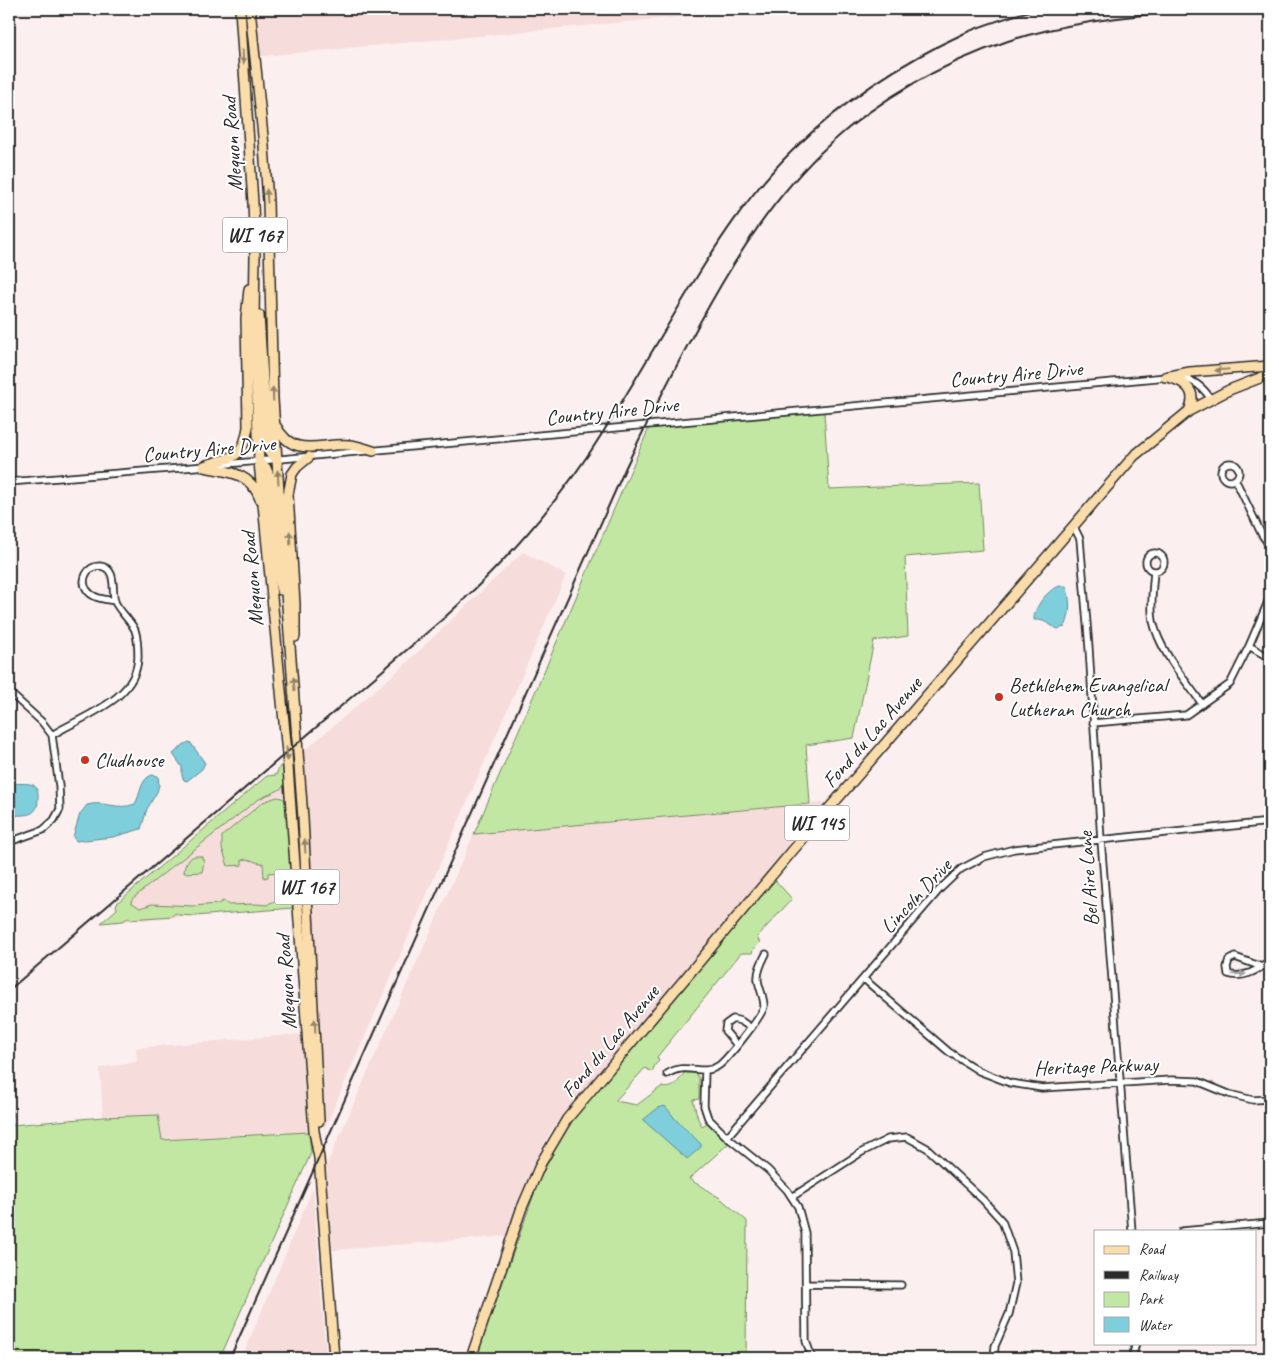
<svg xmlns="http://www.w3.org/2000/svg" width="1279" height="1367" font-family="Caveat,sans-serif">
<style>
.built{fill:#f6dcdb}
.green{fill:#c2e7a2;stroke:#768966}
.water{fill:#7fcedc;stroke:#5d8d95}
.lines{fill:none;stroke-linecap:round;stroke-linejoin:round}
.minor-casing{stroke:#2b2b2b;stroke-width:9}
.primary-casing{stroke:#2b2b2b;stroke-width:12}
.minor{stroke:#fff;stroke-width:5.5}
.primary{stroke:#faddab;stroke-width:9}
.rail{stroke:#2b2b2b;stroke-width:2}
.oneway{fill:#92846b}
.oneway2{fill:#a0a0a0}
.poi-dot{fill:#c8321e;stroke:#fff;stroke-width:2}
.labels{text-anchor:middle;stroke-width:4;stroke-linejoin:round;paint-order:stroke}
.shield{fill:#fff;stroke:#6b6b6b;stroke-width:1}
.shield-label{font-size:20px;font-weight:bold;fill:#2b2b2b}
.street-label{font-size:21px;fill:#2b2b2b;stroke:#fff}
.poi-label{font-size:21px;fill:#2b2b2b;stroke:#fff;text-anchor:start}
</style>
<rect width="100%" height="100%" fill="#fbefef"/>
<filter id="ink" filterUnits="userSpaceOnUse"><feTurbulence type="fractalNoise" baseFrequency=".02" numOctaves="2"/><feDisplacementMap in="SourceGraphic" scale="10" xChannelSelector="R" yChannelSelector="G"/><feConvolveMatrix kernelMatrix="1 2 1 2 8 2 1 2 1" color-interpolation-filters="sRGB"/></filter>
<g filter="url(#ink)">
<path class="built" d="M248,9H765L252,57Z
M523,552L566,575L324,1130L296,758L401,668Z
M284,765L293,908L101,923Z
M830,802L567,1110L551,1131L537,1157L519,1199L506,1236L333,1250L326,1166L474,834Z
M302,1034L309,1132L162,1140L158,1115L103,1117L100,1068L137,1062L136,1048Z
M313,1188L326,1358H242Z"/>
<path class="green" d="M824,412L829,489L979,483L983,550L905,557L908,636L874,641L854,738L806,745L810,804L474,834L649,428Z
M284,765C284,770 287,782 283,787C280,791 263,796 256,801C215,834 173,865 132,899L131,902L140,908L152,904L193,906L218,904L223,901L229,905L255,904L267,905C273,900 284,899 292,902L293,908L195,916L179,915L175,913L172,916L130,919L129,917L123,921L101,923L117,909L116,906L117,903L262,780L267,776L276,775L280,766Z
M277,797L282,798L286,801L292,887C289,891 283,891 280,887L279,872L268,873V877L264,878L263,863C255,864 250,857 242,860V865L228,866L222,848V836L263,802Z
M195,856H201L204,861L202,872L184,873C184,865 188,858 195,856Z
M775,880L792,899L757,937L760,943L753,950L752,953H741L657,1057L659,1061L655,1065L652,1072L645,1068L615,1101L637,1105L661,1087C674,1090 677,1083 684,1073H695L699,1078V1099L693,1100L698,1119L702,1126L707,1123L728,1144L689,1179L720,1198L747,1221L746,1358H476L539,1180L556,1147L579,1110Z
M9,1002L12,1125L103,1117L158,1115L162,1140L309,1132L311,1153L220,1358H9Z"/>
<path class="water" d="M1060,586H1066C1071,600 1071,613 1065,627L1058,629C1049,625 1044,619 1034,620C1033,608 1048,589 1060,586Z
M190,742L205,763L202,769L187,781L184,780L182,776V767L173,754C178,750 183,743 190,742Z
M152,775L158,776L159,785L157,792L147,809L141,829L113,837L76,841L73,837L80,814L87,805C105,800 117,811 135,804C141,794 140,779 152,775Z
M9,782C16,785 26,782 33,785C37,787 38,790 38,795C39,818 28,814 9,816Z
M665,1106L677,1121L701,1144V1147L687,1159L643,1120L658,1108Z"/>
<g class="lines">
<g class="minor-casing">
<path id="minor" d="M1176,377C1192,378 1202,386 1211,399
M1221 472a9 9 0 1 1 18 0a9 9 0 1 1-18 0Z
M215,465L1167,377
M1235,479L1262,535L1270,546
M9,482L206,466
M1074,527L1080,539L1089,648L1101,840L1132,1231
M1146 562a9 9 0 1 1 18 0a9 9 0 1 1-18 0Z
M1154,571C1153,587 1150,605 1153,621C1160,652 1184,678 1202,704
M1249,646L1270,658
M9,692L42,722L52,735L59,786L60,809L54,820L43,830L9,842
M1093,723L1186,715L1230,684L1249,646L1270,597
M52,735C84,715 137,700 138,657C138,648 138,639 135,630C130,620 120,612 115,602C111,591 118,568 100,566C87,566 80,580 87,590C93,599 105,599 115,601
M1262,967L1235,957L1229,960L1227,967L1228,974C1244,979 1257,970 1270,962
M864,979L949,1052L979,1071L1010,1083L1042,1088L1171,1080L1197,1081L1229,1094L1253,1100L1270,1099
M737,1045L725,1031L726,1024L733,1019L741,1021L751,1028
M705,1070L704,1106L708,1118L727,1137L768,1170L787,1190L798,1207L805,1233L806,1341L812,1358
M667,1074C687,1061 701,1077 718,1066C726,1061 764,1014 764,1006C764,997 759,988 758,980C757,971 762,962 766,954
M727,1137L940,889L961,869L984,857L1014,849L1270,822
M792,1197L862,1152L888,1139L907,1137L927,1148L983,1200L1002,1221L1013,1252L1016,1283L1009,1314L995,1346L994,1358
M1182,1231L1270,1223
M806,1284L901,1285
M1132,1358L1136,1343"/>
</g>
<g class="primary-casing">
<path id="primary" d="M240,9L253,203L255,256L254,317L259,462L287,753L314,1131L319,1158L334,1358
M250,9L264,146L268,202L273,399L283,553L303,818L319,1121
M259,315L267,445L269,452L277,460
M1165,377L1190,372L1270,366
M1168,377C1186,382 1198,391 1189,411
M276,426C294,460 321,442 350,445C358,446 366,449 373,451
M259,462L266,468L269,475L275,554L281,590
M204,466C232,456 243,461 248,427L246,318L249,289
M204,467C229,472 250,472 260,499
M295,637V604L288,495L292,474L297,467L309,457
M471,1358L521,1210L541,1163L567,1119L794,849L1134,456L1189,411L1229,390L1270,374"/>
</g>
<use href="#minor" class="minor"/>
<use href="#primary" class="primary"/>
<path class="rail" d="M9,990L444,618C506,562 561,500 605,429C632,386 658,341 684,298C715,246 749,193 793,150C843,101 902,62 965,33C988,23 1012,16 1036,9
M230,1358L625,469C648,420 673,372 699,324C735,258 775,194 831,143C882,97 944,63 1008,41C1069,21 1135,16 1199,9"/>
</g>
<defs><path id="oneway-solid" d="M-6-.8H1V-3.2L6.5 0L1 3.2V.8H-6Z" transform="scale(1.25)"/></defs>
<g class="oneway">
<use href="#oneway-solid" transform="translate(243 57) rotate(86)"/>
<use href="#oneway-solid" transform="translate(267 196) rotate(-94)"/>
<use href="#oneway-solid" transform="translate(1222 370) rotate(175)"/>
<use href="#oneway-solid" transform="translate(273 394) rotate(-92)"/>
<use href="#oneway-solid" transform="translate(278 477) rotate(-94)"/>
<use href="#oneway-solid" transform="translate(290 538) rotate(-93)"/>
<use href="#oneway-solid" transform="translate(294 684) rotate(-94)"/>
<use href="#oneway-solid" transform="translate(287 754) rotate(85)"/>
<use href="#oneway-solid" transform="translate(305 846) rotate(-93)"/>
<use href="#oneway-solid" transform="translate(315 1026) rotate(-93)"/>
</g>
<use class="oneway2" href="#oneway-solid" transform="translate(1239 974) rotate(-1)"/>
</g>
<g class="poi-dot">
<circle cx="999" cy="697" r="5"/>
<circle cx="85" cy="760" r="5"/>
</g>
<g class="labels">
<g class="shield">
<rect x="222.5" y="217.5" width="65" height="35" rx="4"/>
<rect x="784.5" y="805.5" width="65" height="35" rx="4"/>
<rect x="274.5" y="869.5" width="65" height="35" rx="4"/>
</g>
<g class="shield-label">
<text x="255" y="242">WI 167</text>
<text x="817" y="830">WI 145</text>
<text x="307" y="894">WI 167</text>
</g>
<g class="street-label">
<text transform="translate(232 144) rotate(-94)" y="7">Mequon Road</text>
<text transform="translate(1016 374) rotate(-5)" y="7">Country Aire Drive</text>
<text transform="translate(612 411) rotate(-6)" y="7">Country Aire Drive</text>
<text transform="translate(209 449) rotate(-5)" y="7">Country Aire Drive</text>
<text transform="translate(252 579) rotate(-95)" y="7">Mequon Road</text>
<text transform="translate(872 732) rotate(-49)" y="7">Fond du Lac Avenue</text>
<text transform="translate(1088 879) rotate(-94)" y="7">Bel Aire Lane</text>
<text transform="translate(916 896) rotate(-47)" y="7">Lincoln Drive</text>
<text transform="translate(286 982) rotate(-94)" y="7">Mequon Road</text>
<text transform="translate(610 1041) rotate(-50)" y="7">Fond du Lac Avenue</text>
<text transform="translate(1096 1066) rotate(-2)" y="7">Heritage Parkway</text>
</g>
<g class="poi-label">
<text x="1009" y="692">Bethlehem Evangelical<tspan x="1009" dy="24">Lutheran Church</tspan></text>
<text x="95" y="767">Cludhouse</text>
</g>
</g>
<rect width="1279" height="1367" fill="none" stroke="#fff" stroke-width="30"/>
<rect x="15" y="15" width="1249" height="1337" fill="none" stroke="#2b2b2b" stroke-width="2" filter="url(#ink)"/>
<rect x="1094" y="1230" width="162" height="115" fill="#ffffff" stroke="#aaaaaa"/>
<rect x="1104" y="1246" width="25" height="8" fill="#faddab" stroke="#aaaaaa"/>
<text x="1139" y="1254" font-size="15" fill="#2b2b2b">Road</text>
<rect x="1104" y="1271" width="25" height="8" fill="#2b2b2b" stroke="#aaaaaa"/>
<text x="1139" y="1280" font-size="15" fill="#2b2b2b">Railway</text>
<rect x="1104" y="1292" width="25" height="15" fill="#c2e7a2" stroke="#aaaaaa"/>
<text x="1139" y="1304" font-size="15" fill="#2b2b2b">Park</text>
<rect x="1104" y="1317" width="25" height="15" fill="#7fcedc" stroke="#aaaaaa"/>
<text x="1139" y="1330" font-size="15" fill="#2b2b2b">Water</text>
</svg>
